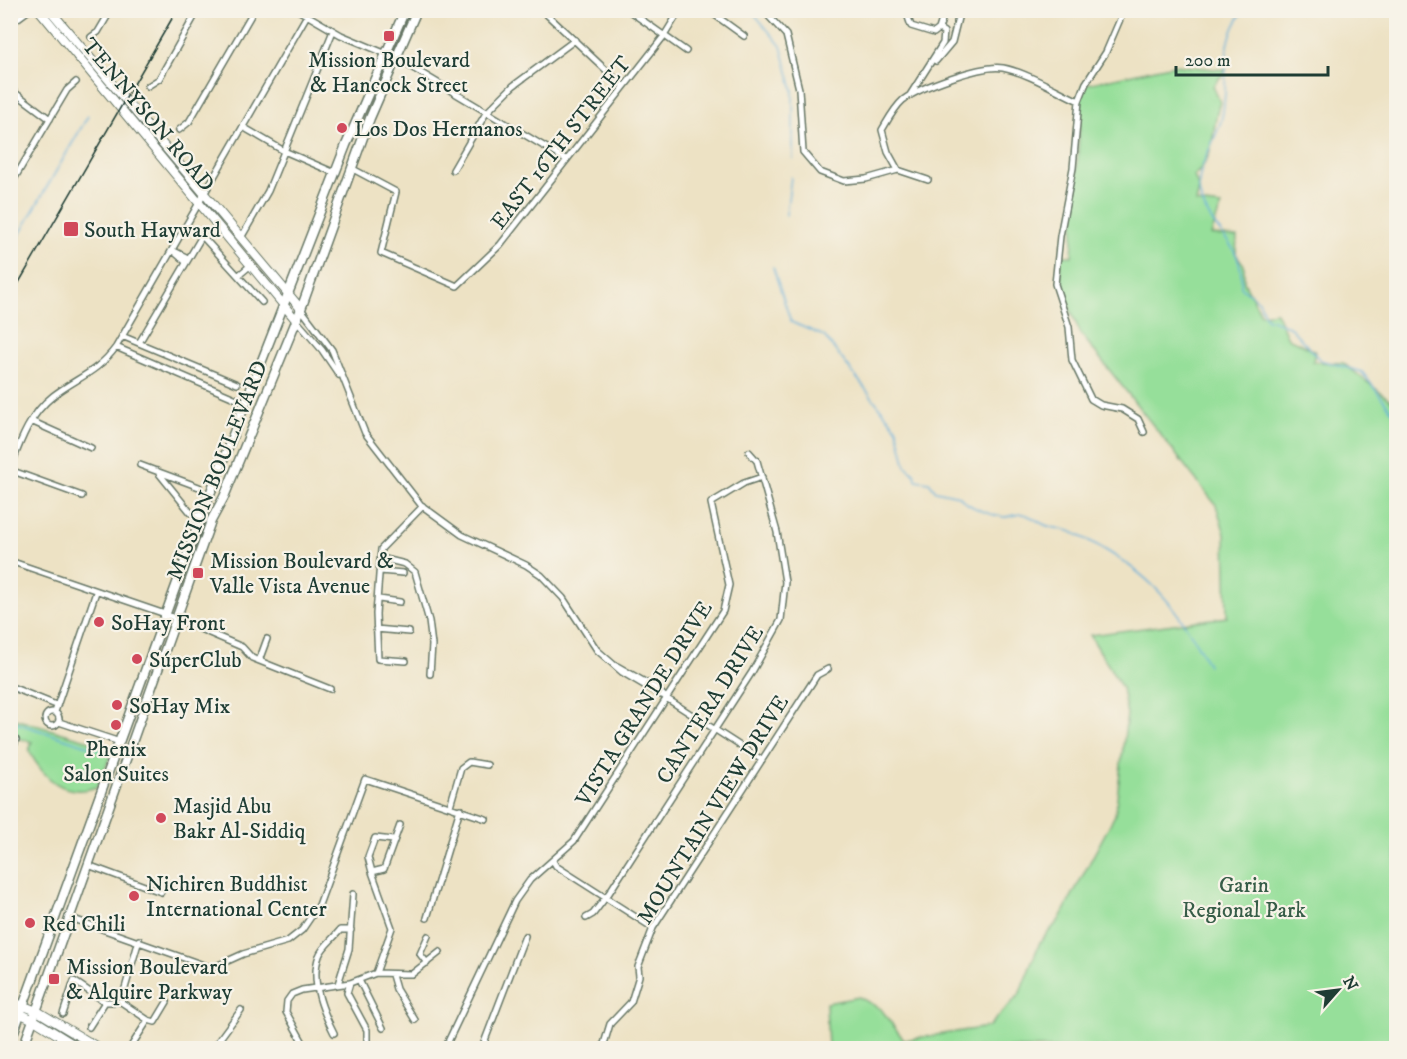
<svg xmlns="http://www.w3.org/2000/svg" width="1407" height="1059" font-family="'IM FELL DW Pica',serif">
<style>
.green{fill:#96df9a;stroke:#5a8e67;stroke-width:1.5}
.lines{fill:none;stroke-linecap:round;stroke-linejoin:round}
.stream{stroke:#60add9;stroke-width:1.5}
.street-casing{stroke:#677766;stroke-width:8}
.secondary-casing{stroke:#677766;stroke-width:10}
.primary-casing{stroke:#677766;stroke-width:11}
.street{stroke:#fff;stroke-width:5}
.secondary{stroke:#fff;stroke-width:8}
.primary{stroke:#fff;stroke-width:8}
.rail{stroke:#1f3d34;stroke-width:1.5}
.poi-dot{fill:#d1495b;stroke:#f7f3e8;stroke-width:2}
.labels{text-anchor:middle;stroke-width:4.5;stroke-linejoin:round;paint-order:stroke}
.poi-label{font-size:22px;fill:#1f3d34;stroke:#f7f3e8;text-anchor:start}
.street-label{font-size:22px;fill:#1f3d34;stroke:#f7f3e8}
.park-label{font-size:22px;fill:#375d48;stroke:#f7f3e8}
</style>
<rect width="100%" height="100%" fill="#f7f3e8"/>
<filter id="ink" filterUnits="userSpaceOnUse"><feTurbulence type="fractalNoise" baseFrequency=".0167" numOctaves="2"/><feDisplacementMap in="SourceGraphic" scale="12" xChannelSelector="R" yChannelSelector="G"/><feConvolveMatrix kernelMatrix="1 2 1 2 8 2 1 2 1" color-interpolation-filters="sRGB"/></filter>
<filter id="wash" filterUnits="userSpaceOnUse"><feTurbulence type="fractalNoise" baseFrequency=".008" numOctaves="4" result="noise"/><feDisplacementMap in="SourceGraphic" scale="24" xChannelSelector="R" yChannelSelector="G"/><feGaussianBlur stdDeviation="1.35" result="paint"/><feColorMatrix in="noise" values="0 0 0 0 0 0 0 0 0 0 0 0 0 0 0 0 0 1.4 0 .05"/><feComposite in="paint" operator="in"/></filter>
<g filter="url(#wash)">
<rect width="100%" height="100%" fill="#ede2c4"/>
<path class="green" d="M1174,65L1226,70L1213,86L1220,102C1210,130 1218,154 1194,176L1199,189L1196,203L1221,206L1211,235L1237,237L1236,254L1244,265V282L1261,314L1276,312L1288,338L1315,351L1313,362L1343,363L1394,403L1396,411V1048H828L826,1003L859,997L881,1009L904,1040L988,1027L1019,995L1040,942L1059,920L1115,815L1127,714L1122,688L1090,635L1227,617L1225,534L1216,505L1081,334C1068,307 1060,285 1059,256H1072L1082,85Z
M11,718L114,748L97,787C64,798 44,779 29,751L32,742L11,736Z"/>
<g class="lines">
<path class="stream" d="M751,10L781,46L793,90V159
M1244,10C1215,49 1232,81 1221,121C1214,145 1192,173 1201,199C1214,238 1245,242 1241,287L1259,301L1266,318L1289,326L1320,360L1362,372L1396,416
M786,215L791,177
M10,251L88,116
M773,267L791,322L824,336L897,429L906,466L915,474L916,480L929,482L936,491L959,496C967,507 990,515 1004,517C1010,517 1016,514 1022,514C1031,515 1035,520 1043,524C1052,529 1064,528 1074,533C1141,566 1175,598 1208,665
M10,721L101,750"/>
</g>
</g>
<g filter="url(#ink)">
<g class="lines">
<g class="street-casing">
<path id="street" d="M298,10L341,35L396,58L567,160
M542,10L623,86
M628,10L686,51
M708,10L744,36
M763,10L786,35L799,89L803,152L820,172L844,181L866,179L898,170
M910,10L908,17L911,26L934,33L939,29
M1124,10L1106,52L1086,83L1079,101L1073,168L1060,236L1055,284L1069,327L1072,360L1091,399L1101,405L1122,409L1138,419L1144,432
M10,24L29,10
M939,29L945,10
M91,37L98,32L111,10
M936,61L952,42L960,10
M148,86L159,79L198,10
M10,89L50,119
M910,95L943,43L944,32L939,29
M243,127L284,151L335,173
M179,130L189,122L254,10
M351,168L396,192L381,253L457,286L500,245L664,36L680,10
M453,170L486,113L513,86L575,40
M928,180L898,170L888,152L882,130C888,120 894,108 903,100C920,87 983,64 1003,68C1028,73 1055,90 1079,101
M10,186L67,90L76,82
M241,238L268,191L333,31
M172,250L186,262
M172,250L188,258
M239,275L251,265
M301,309L332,350L365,433L421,505L462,535L526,565L541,575L563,598L597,650L622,672L661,695
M296,320L322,350L339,375
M122,336L237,384
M139,343L202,236L262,302
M116,347L246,403
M31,421L91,448
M140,465L199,487
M10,469C20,442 29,415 53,396C76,378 97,373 116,347L310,10
M10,470L82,496
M157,471L191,513L201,517
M381,558L405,564L415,572L429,621L432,645L430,674
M10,561L165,614L242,647L252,658L330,689
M380,571L403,573
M379,599L400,602
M376,629L409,632
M261,661L260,658L267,639
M406,661L378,659L376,614L381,549L423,506
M617,666L657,689L666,698L762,760
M10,690L14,688L56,705
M45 719a7 7 0 1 1 14 0a7 7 0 1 1-14 0Z
M55,712L96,592
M59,722L120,742
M10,757L16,740
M450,806L461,768L469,762L487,765
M553,861L556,866L653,928
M88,865L161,892
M372,872L368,857L375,838L393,840
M68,917L212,968L243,954L288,941L302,930L319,905L365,779L486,819
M427,918L460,809
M586,918L593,914L609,893L752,672L781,620L785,582L777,532L757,461L749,452
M427,963L420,954L428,936
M376,973L392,928L372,872L384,869L400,825
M392,975L396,989L415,1020
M359,980L383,1028
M350,983L347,993L367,1030V1048
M338,984L349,949L353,894
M121,1002L139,940
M121,1002L148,1020
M63,1014L74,981L105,1002H121
M89,1027L105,1002
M334,1033C323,1012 310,980 319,956C322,947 334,938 340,930H351
M60,1048L63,1039
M130,1048L148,1020L155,1022L167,1002
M213,1048L241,1010
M306,1048L286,1012L287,1001L292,994L302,990L350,983L376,973L412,974L440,952
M445,1048L515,901L530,880L574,841L723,611L729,585L711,503L744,483L762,477
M482,1048L525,936
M599,1048L604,1044L610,1024L631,1002L639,976L638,967L653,928L817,675L828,669"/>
</g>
<g class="secondary-casing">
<path id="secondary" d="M39,10L296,320
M50,10L301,309
M10,1001L37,1011L99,1048
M10,1009L34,1020L79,1048"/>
</g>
<g class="primary-casing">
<path id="primary" d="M10,1042L201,517L346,145L405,10
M23,1048L211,521L224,497L301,309L370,118L417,10"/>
</g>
<use href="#street" class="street"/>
<use href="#secondary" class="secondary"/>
<use href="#primary" class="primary"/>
<path class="rail" d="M10,298L177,10"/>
</g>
</g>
<g class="poi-dot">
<rect x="383" y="30" width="12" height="12" rx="3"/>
<circle cx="342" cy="128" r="6"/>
<rect x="63" y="221" width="16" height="16" rx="3"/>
<rect x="192" y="567" width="12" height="12" rx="3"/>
<circle cx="99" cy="622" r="6"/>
<circle cx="137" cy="659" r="6"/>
<circle cx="117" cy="705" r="6"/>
<circle cx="116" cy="725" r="6"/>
<circle cx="161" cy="818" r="6"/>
<circle cx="134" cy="896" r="6"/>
<circle cx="30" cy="923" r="6"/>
<rect x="48" y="973" width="12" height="12" rx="3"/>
</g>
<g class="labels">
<g class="poi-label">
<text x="389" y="67" text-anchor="middle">Mission Boulevard<tspan x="389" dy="25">&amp; Hancock Street</tspan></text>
<text x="354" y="136">Los Dos Hermanos</text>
<text x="84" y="237">South Hayward</text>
<text x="210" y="568">Mission Boulevard &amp;<tspan x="210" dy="25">Valle Vista Avenue</tspan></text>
<text x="111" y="630">SoHay Front</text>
<text x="149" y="667">SúperClub</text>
<text x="129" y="713">SoHay Mix</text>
<text x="116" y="756" text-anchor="middle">Phenix<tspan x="116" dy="25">Salon Suites</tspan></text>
<text x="173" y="813">Masjid Abu<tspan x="173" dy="25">Bakr Al-Siddiq</tspan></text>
<text x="146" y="891">Nichiren Buddhist<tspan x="146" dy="25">International Center</tspan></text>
<text x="42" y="931">Red Chili</text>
<text x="66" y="974">Mission Boulevard<tspan x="66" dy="25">&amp; Alquire Parkway</tspan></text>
</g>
<g class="street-label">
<text transform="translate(149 114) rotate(50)" y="8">TENNYSON ROAD</text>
<text transform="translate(560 142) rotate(-52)" y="8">EAST 16TH STREET</text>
<text transform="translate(216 470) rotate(-68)" y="8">MISSION BOULEVARD</text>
<text transform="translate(643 703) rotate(-58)" y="8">VISTA GRANDE DRIVE</text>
<text transform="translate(709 704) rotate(-58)" y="8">CANTERA DRIVE</text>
<text transform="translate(712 809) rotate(-58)" y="8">MOUNTAIN VIEW DRIVE</text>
</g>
<g class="park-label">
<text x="1244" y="892">Garin<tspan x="1244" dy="25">Regional Park</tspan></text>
</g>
</g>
<rect width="1407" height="1059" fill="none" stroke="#f7f3e8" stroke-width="36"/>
<g transform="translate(1338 990) rotate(62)" stroke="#f7f3e8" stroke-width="4.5" paint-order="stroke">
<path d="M0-4.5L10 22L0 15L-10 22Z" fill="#1f3d34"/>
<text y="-9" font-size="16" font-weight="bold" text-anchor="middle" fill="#1f3d34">N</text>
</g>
<path d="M1176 66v9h152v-9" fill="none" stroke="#1f3d34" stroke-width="3"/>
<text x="1185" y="66" font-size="18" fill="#1f3d34" stroke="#f7f3e8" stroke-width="4.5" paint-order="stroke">200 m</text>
</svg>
